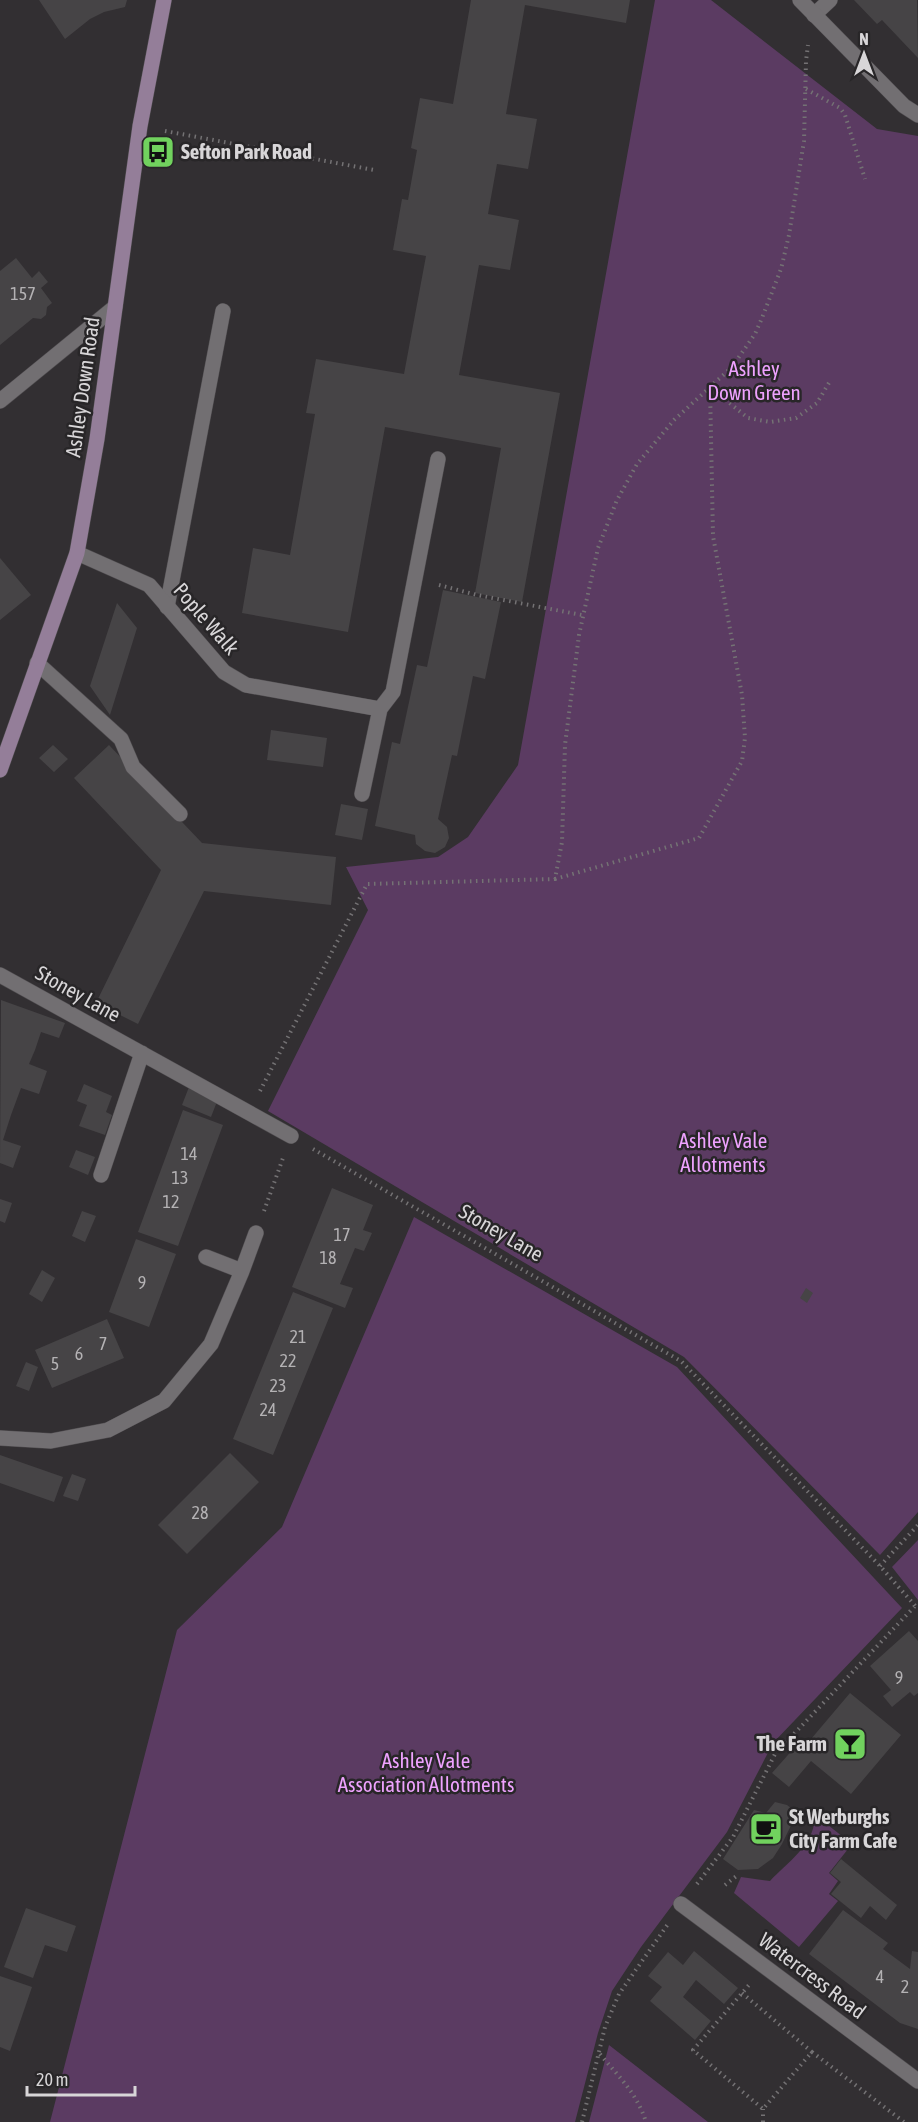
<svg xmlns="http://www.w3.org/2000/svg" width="918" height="2122" font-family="'Asap Condensed',sans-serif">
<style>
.green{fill:#5b3b62}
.building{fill:#464446}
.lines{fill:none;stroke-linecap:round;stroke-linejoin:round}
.service-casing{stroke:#4f4c4f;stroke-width:16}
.minor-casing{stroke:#4f4c4f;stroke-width:16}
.secondary-casing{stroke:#4f4c4f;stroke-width:16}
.path{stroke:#747274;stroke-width:4;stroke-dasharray:1.5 4.5;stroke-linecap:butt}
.service{stroke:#726f72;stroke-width:15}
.minor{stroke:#726f72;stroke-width:15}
.secondary{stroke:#947e99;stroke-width:15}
.labels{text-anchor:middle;stroke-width:5;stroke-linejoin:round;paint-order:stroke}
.number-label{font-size:18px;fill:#b4b2b4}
.poi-label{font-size:21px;font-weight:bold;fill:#d8d6d8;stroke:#282628;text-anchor:start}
.park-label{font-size:21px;fill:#eea2fe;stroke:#282628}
.street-label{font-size:21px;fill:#d8d6d8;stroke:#282628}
</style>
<rect width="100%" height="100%" fill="#322f32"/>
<path class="green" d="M655,0H711L877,129L918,136V1512L880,1555L684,1357L268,1111L368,910L346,867L438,857L468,837L518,765Z
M414,1217L677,1367L902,1608L773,1743L727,1832L641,1947L612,1991L598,2033L575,2122H50L177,1630L282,1527Z
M918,1540V1600L892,1567Z
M814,1814L852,1844L829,1873L838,1881L829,1894L838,1901L799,1947L734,1893L741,1877L770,1881C788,1862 818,1842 814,1814Z
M609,2045L708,2122H589Z"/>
<path class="building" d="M39,0H127L125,7L104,12L90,19L65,39Z
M471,0H630L626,23L525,5L506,114L537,119L528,169L497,164L488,214L519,220L510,270L479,265L459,375L560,393L522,602L475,593L501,448L385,427L348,632L242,613L253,548L290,555L315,414L306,413L316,359L404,374L426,256L393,250L402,199L408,200L417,150L411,148L420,98L453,104Z
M854,0H917L918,58L882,20L877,24Z
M16,258L32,278L39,271L48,282L41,288L52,303L47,307L46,315L41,319L33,318L0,345V271Z
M0,558L31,595L0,620Z
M443,590L501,602L485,679L473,676L457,756L452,755L438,819L447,827L449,838L445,847L435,853L425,851L416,844L415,835L375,826L392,742L400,744L417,665L427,667Z
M117,603L137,628L110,715L90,686Z
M271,730L327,738L323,767L267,760Z
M53,745L68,759L54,772L39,758Z
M109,745L202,843L336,857L331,905L204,891L138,1024L96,1003L161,870L74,778Z
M341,804L368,809L362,840L335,835Z
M1,1000L65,1023L59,1038L41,1032L35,1050L29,1064L47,1071L39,1094L21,1088L11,1115L3,1140L21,1146L13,1168L0,1163Z
M84,1084L112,1096L106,1112L112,1115L105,1135L79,1126L87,1105L77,1101Z
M189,1087L218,1099L211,1117L182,1105Z
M183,1110L223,1125L178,1246L138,1232Z
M76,1150L95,1157L88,1175L69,1167Z
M332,1188L373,1205L363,1230L372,1233L364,1251L355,1248L340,1284L353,1288L345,1308L292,1287Z
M0,1199L12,1203L5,1223L0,1221Z
M82,1211L96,1216L85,1242L72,1236Z
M136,1239L176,1254L149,1327L109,1312Z
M42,1270L55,1278L42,1302L29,1294Z
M806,1288L813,1293L807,1303L800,1298Z
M293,1292L333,1308L273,1455L233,1439Z
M107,1319L124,1358L52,1388L35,1350Z
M26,1362L38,1367L29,1391L16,1386Z
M230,1453L259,1482L187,1554L158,1525Z
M0,1455L63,1477L54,1502L0,1483Z
M72,1474L86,1479L78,1501L63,1496Z
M909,1631L918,1641V1693L914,1696L910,1692L892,1707L883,1696L891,1690L870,1666Z
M850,1693L901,1735L851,1794L811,1761L789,1787L772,1773L795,1747L800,1752Z
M775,1802L787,1805L797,1813L782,1844L773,1858L758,1869L738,1870L723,1859L754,1810L766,1813Z
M841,1859L897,1905L886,1920L870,1906L861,1918L831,1894L841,1882L830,1873Z
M26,1908L76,1926L67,1952L45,1945L33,1978L4,1967Z
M843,1910L888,1943L883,1949L910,1969L912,1951L918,1952V2029L900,2023L809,1954Z
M694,1951L738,1988L724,2004L696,1980L683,1997L711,2021L695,2040L650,2001L662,1987L648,1976L668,1952L683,1965Z
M0,1976L32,1987L10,2051L0,2047Z"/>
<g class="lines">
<g class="service-casing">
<path id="service" d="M814,15L830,0
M167,607L223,311
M37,663L121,739L133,767L180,814
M0,975L291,1136
M101,1175L142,1053"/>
</g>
<g class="minor-casing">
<path id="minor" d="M800,0L904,106L918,115
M0,401L115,307
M77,553L149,585L224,672L246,685L380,709
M362,794L380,709L393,692L438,459
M206,1257L242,1271
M0,1438L51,1441L108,1430L164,1401L211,1344L242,1271L256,1233
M681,1904L918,2081"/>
</g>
<g class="secondary-casing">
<path id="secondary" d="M0,770L77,553L97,439L140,126L164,0"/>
</g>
<path class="path" d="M806,89L840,108L845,115L865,179
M165,131L374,170
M711,388L748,418L770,422L796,418L817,403L830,381
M439,585L477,595L582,615
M555,879L699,838L742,761L745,738L742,695L713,536L710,388
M260,1091L367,884L555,879L562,842L565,745L579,635L598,548L617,500L637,464L674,420L732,367L755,334L762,318L781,269L789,235L804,141L806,61L808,45
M313,1149L681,1361L880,1566L918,1609
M264,1211L283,1158
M880,1566L918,1525
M697,1884L733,1837L775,1754L915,1606
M725,1885L739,1874
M742,1993L812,2052L763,2109L693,2050L749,1985
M812,2052L904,2122
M600,2054C618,2076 637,2093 646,2122
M582,2122L605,2027L619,1994L668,1924
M763,2122V2109"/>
<use href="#service" class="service"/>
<use href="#minor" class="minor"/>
<use href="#secondary" class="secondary"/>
</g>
<defs>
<g id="bus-square" transform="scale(1.725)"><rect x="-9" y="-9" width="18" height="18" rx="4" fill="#71d25e" stroke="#282628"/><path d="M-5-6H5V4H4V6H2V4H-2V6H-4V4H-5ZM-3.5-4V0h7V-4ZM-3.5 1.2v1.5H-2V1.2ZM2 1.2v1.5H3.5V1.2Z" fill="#111"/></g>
<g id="bar-square" transform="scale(1.725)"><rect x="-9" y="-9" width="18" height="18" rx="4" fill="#71d25e" stroke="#282628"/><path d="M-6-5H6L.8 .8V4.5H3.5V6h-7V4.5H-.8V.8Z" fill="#111"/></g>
<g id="cafe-square" transform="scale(1.725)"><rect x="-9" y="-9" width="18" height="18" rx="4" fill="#71d25e" stroke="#282628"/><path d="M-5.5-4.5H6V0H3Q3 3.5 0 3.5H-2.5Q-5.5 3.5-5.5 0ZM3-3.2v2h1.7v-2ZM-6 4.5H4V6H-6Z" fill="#111"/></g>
</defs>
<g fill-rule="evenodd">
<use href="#bus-square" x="158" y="152"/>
<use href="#bar-square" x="850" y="1744"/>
<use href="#cafe-square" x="766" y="1829"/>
</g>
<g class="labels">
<g class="number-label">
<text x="23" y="300">157</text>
<text x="189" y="1160">14</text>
<text x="180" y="1184">13</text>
<text x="171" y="1208">12</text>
<text x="342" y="1241">17</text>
<text x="328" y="1264">18</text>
<text x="142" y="1289">9</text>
<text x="298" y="1343">21</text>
<text x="103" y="1350">7</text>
<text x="79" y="1360">6</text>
<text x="288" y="1367">22</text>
<text x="55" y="1370">5</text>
<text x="278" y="1392">23</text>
<text x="268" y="1416">24</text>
<text x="200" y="1519">28</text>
<text x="899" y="1684">9</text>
<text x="880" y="1983">4</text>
<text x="905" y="1993">2</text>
</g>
<g class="poi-label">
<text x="181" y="159">Sefton Park Road</text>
<text x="827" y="1751" text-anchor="end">The Farm</text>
<text x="789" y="1824">St Werburghs<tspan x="789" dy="24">City Farm Cafe</tspan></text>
</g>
<g class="park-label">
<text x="754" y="376">Ashley<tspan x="754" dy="24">Down Green</tspan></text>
<text x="723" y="1148">Ashley Vale<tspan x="723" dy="24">Allotments</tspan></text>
<text x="426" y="1768">Ashley Vale<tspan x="426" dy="24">Association Allotments</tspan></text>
</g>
<g class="street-label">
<text transform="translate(83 387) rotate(-82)" y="7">Ashley Down Road</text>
<text transform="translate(206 619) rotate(49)" y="7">Pople Walk</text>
<text transform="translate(78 994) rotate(29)" y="7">Stoney Lane</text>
<text transform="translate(501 1233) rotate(30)" y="7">Stoney Lane</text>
<text transform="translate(812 1976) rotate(37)" y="7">Watercress Road</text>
</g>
</g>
<g transform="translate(864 54)" stroke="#282628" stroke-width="4.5" paint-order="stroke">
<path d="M0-4.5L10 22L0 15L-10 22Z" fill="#d8d6d8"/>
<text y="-9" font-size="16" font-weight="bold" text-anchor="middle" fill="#d8d6d8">N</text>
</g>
<path d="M27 2086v9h108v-9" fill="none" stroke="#d8d6d8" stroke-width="3"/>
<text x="36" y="2086" font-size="18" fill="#d8d6d8" stroke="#282628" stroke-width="4.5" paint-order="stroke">20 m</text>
</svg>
